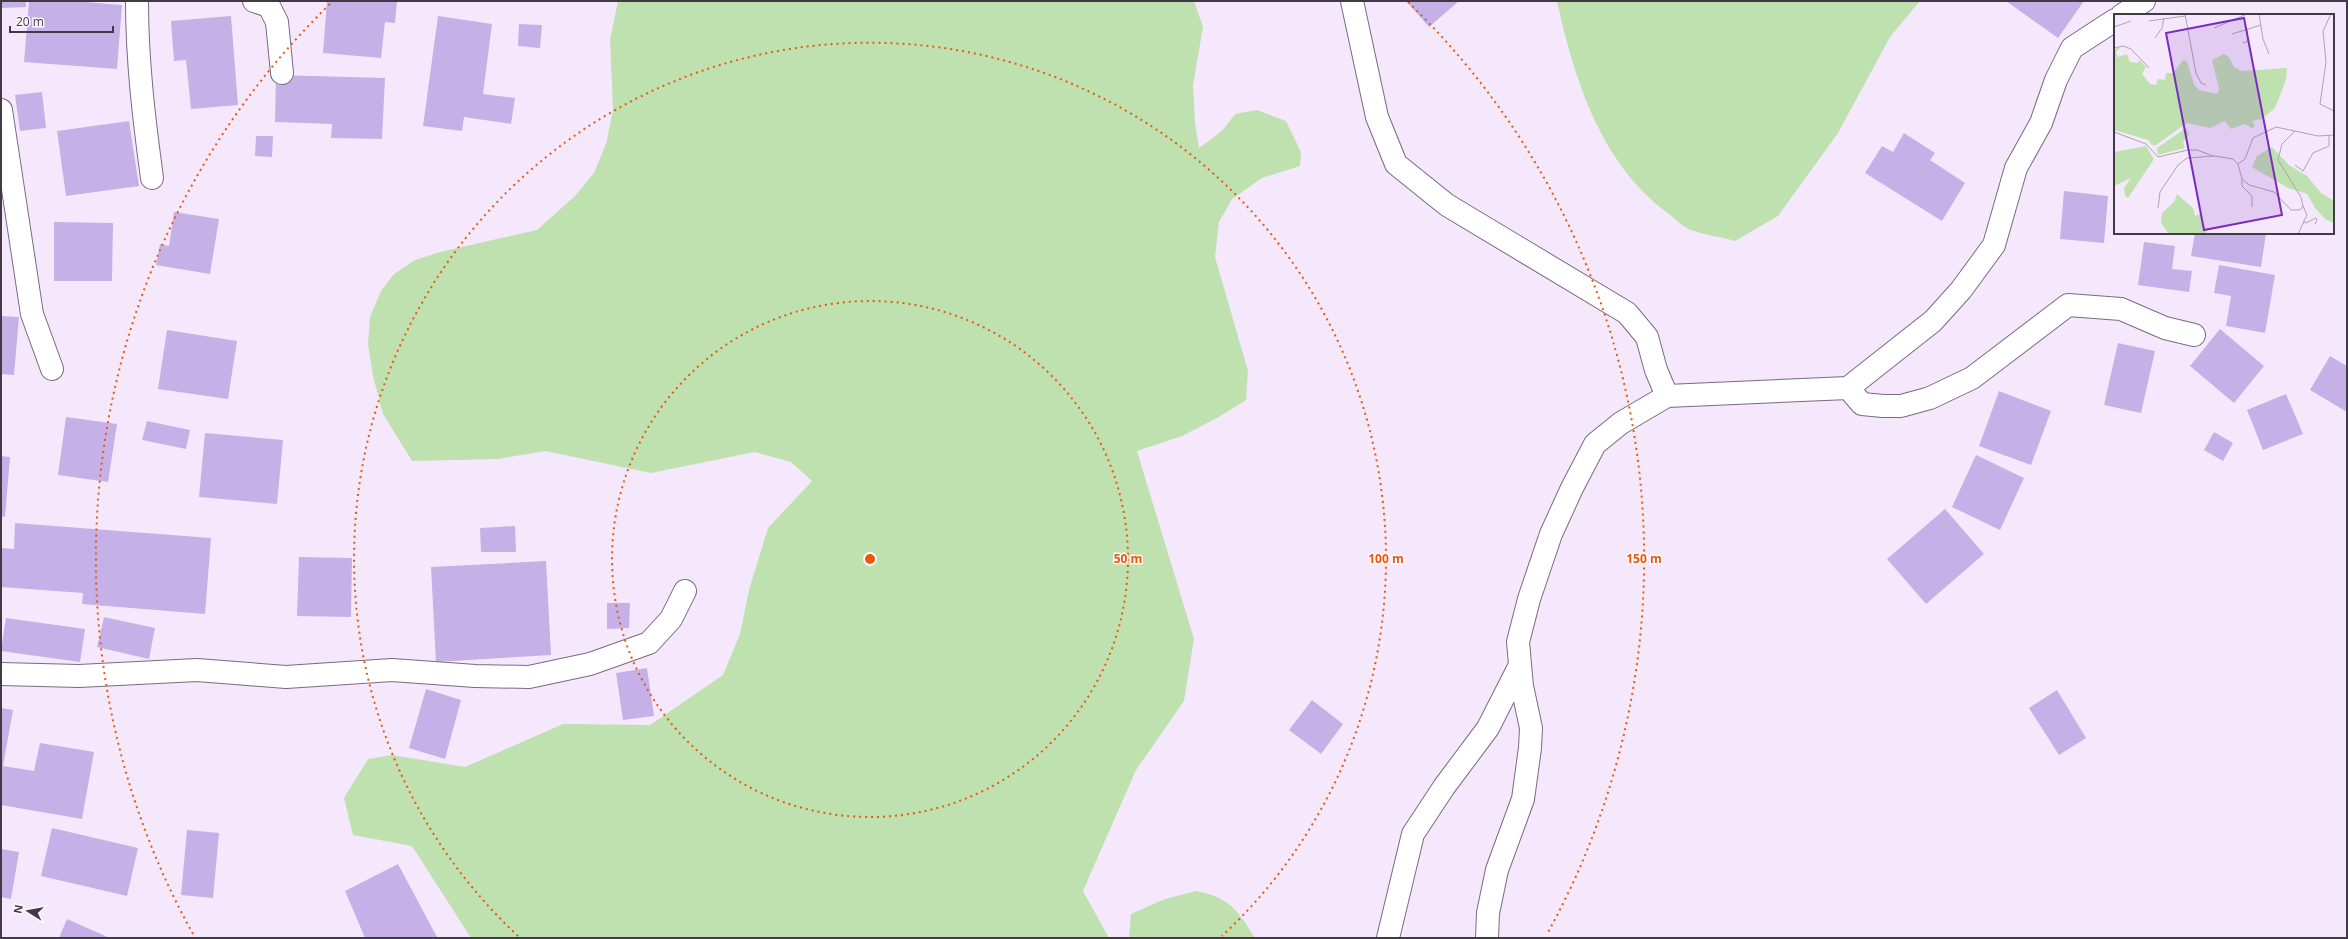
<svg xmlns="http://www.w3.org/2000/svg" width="2348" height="939" font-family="'Open Sans',sans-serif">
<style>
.green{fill:#bfe1af}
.building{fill:#c5b0e8}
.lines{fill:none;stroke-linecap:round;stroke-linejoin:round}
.street-casing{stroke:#796a80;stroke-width:24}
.street{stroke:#fff;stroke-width:22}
.ring{fill:none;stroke:#e8590c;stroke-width:2;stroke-dasharray:2 4}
.inset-road{fill:none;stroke:#aea2b2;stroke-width:1}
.view{fill:#7b2cbf;fill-opacity:0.15;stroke:#7b2cbf;stroke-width:2}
.inset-edge{fill:none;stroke:#413a44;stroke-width:2}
.centre{fill:#e8590c;stroke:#fdf9ff;stroke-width:2}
.ring-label{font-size:12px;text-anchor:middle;font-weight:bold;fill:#e8590c;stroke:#fdf9ff;stroke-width:3;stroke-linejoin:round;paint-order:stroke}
</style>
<rect width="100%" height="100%" fill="#f6e8fc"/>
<path class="green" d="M618,1H1194L1203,27L1193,85L1195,123L1199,148L1222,131L1235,114L1257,110L1286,121L1301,152L1300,166L1262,178L1232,199L1219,222L1215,257L1248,371L1246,400L1217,418L1182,436L1137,451L1194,639L1184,701L1136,770L1083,891L1109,938H471L412,846L353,835L344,798L368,759L392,755L465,767L563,724L650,725L723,675L740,634L749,590L768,528L812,481L791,462L755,452L651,473L545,451L498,459L412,461L383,414L373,376L368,344L370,317L381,291L394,274L415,260L440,252L537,230L575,196L594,173L606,144L613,110L610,40Z
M1557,1H1920L1890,37L1838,133L1778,216L1735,241C1721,237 1705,235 1691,230C1683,227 1675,219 1669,214C1601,165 1574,79 1557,1Z
M1196,891C1229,897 1238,910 1255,938H1129L1131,914L1165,899Z"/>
<path class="building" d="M1,1H26V7L1,8Z
M29,1H73L122,5L117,69L24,62Z
M327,1H397L395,23L385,22L381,58L323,53Z
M1406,1H1459L1429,27Z
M2006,1H2084L2058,38Z
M231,16L238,105L191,109L186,60L174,61L171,21Z
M438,16L492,24L483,94L515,98L511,124L464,117L462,131L423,126Z
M519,24L542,25L540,48L518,46Z
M276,75L385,78L382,139L331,138L332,124L275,122Z
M42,92L46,128L20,131L15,95Z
M129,121L139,186L66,196L57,131Z
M1904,133L1935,153L1930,160L1965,183L1942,221L1865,173L1882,146L1893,152Z
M256,136H273L272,157L255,156Z
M2064,191L2108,196L2104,243L2060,239Z
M174,212L219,219L210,274L156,265L160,244L169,246Z
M54,222L113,223L112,281H54Z
M2195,233H2266L2261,267L2191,256Z
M2144,242L2175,246L2172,269L2192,271L2189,292L2138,285Z
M2219,265L2275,275L2265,333L2226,326L2231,296L2214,293Z
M1,316L19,317L14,375L1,374Z
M2220,329L2264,366L2234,403L2190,366Z
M167,330L237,341L228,399L158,389Z
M2118,343L2155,351L2141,413L2104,405Z
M2330,356L2347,366V412L2310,390Z
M1999,391L2051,411L2031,465L1979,446Z
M2286,394L2303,434L2263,450L2247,410Z
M66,417L117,424L108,482L58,475Z
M147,421L190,430L186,449L142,440Z
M2214,432L2233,443L2223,461L2204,450Z
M205,433L283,440L277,504L199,497Z
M1976,455L2024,478L2000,530L1952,507Z
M1,456L10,457L5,517L1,516Z
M1945,509L1984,554L1926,604L1887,559Z
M15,523L211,538L205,614L82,604L83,593L1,587V548L14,549Z
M515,526L516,552H481L480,528Z
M299,557L352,558L351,617L297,616Z
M546,561L551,655L436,662L431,567Z
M607,603H630L629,628L607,629Z
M104,617L155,628L149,659L97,647Z
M6,618L85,629L80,662L1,651Z
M647,668L654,716L623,720L616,673Z
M426,689L461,700L445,759L409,748Z
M2057,690L2086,738L2059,755L2029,708Z
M1312,700L1343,724L1321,754L1289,730Z
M1,708L13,710L3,766L34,771L40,743L94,752L82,819L1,805Z
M52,828L138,848L127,896L41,876Z
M187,830L219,833L213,898L181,895Z
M1,849L19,852L11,899L1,897Z
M398,864L437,937L365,938L345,891Z
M67,919L110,938H59Z"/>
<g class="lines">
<g class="street-casing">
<path id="street" d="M137,1C137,61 144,119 152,178
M254,1L269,6L277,22L282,73
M1352,1L1377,117L1396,164L1447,205L1627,313L1647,337L1656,370L1667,396
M2122,15L2144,1
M1,110L32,314L52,369
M1848,388L1862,404L1883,406H1901L1930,398L1972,378L2068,305L2121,309L2165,328L2194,335
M1,674L79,676L197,670L286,677L392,670L475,676L529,677L590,664L649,643L671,619L685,591
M1388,938L1413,834L1444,787L1488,728L1519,667
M1487,938L1488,913L1497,870L1523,799L1530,748L1531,728L1522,686L1518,642L1529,599L1551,534L1572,488L1595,444L1621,423L1667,396L1848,388L1933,321L1961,290L1994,245L2016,168L2041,123L2056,80L2072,48L2115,20"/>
</g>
<use href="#street" class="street"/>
</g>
<g class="ring">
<circle cx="870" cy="559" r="258"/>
<path d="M518 936A516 516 0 1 1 1222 936"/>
<path d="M193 934A774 774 0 0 1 332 2M1408 2A774 774 0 0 1 1547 934"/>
</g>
<g transform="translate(2114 14)">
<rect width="220" height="220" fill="#f6e8fc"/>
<path d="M7,33L2,38L4,43L13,40L16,48L24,49L25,46L32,53L28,60L36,70L42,71L44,65L51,66L52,59H59L69,46L73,47L80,70L85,76L103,80L105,75L98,46L110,40L115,43L120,53L128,57L173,54L172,66L161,94L148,105L138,107L141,111L139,115L131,110L117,115L111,107L96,114L73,109L42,131H38L34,126L0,116V35ZM72,114L75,120L69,128L71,134L44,141L43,134ZM32,132L40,145L14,184L11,182L10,174L17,164L0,172V138ZM158,133L175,151L193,162L207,179L220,187V209L212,206L201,194L193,180L174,174L138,153L143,142ZM63,180L79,194L81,202L86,200L93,220H55L52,216L47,209L48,199L60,188Z" fill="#bfe1af"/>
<path class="inset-road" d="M71,0L82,59L87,69L92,71M145,0L149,25L155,40M217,0L209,17L212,48L206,90L220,97M35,7L71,2M0,13L17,7M100,14L133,0M118,20L147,11M41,24L48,14L50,4M129,29L134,27L133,16M0,34L9,32L17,35L35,54M0,118L32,130L44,143L74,136H83L99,142M124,150L131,145L139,124L162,113L204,122L220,121M181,151L189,157L199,139L215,132V121M128,165V172L138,182V193M44,194L46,178L64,151L73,144L101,142L119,145L124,150L128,165L135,171L160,178L177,196H186L189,192L187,183L164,146L168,130L181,117M189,207L192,209L202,204L203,206L201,210M184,220L193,201L189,192"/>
<path class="view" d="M130,4L168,201L90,216L52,19Z"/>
<rect width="220" height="220" class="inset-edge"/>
</g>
<circle cx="870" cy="559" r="6" class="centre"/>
<g class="ring-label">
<text x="1128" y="563">50 m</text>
<text x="1386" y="563">100 m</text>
<text x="1644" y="563">150 m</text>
</g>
<rect width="2348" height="939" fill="none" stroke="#413a44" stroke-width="4"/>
<g transform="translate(28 911) rotate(281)" stroke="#fdf9ff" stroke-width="3" paint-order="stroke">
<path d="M0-3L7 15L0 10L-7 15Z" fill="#413a44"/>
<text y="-6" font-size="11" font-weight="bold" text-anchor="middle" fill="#413a44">N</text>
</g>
<path d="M10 26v6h103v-6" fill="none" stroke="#413a44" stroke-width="2"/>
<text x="16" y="26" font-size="12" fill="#413a44" stroke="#fdf9ff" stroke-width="3" paint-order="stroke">20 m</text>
</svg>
